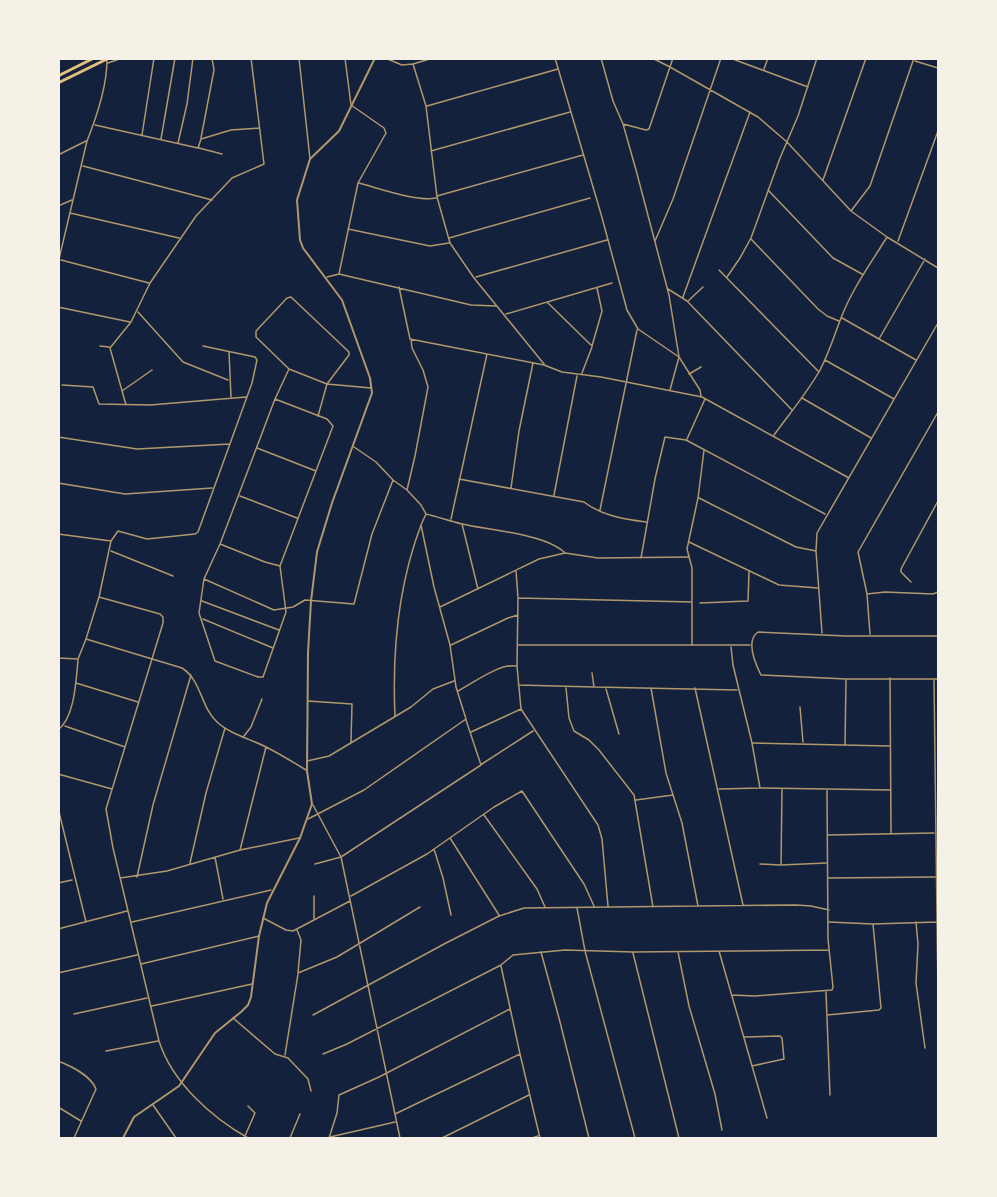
<svg xmlns="http://www.w3.org/2000/svg" width="997" height="1197" font-family="'Open Sans',sans-serif">
<style>
.lines{fill:none;stroke-linecap:round;stroke-linejoin:round}
.minor{stroke:#b1986c;stroke-width:1.5}
.tertiary{stroke:#b1986c;stroke-width:2}
.primary{stroke:#e5c07b;stroke-width:3}
</style>
<rect width="100%" height="100%" fill="#14213d"/>
<g class="lines">
<path class="minor" d="M299,58L310,159
M385,58L402,65L413,64L426,106L437,197L450,243L474,278L544,364
M555,58L601,214L627,310L638,329L679,357L670,390
M601,58L613,101L623,124L636,170L669,295L679,357L700,390L701,396
M652,58L670,67L758,117L787,142L851,211L887,237L938,268
M730,58L808,87
M915,61L938,68
M108,63L122,58
M413,64L433,58
M764,69L768,58
M427,106L558,69
M623,124L646,130L649,129L673,58
M95,125L198,148L201,139L231,130L259,128
M142,135L154,58
M201,138L214,70L212,58
M161,139L175,58
M178,143L187,104L193,58
M199,148L222,154
M431,151L570,112
M58,155L86,141
M83,166L212,200
M823,180L866,58
M359,183C378,188 417,202 436,198
M768,190L833,258L862,274
M437,196L583,155
M58,206L72,200
M851,211L870,186L914,58
M70,213L179,238
M348,229L430,246L449,243
M449,238L590,198
M751,239L818,309L827,316L839,321
M655,241L673,199L721,58
M898,241L938,131
M59,259L87,141C97,116 107,86 107,60
M61,260L149,283
M719,270L819,372
M339,274L358,183L386,133L384,128L351,105L345,58
M327,277L339,274L471,305L496,306
M476,277L607,240
M727,277L740,258L751,238L780,158L798,116L817,58
M399,287L410,339L544,365L562,372L601,377L702,397L849,478
M668,289L687,301L792,410
M291,297L349,352V355L327,384L289,369L256,337V331L287,298Z
M683,297L750,112
M688,301L703,287
M548,303L592,346L602,311L597,288
M58,307L130,322
M138,312L183,362L228,380
M506,314L612,283
M842,318L916,360
M879,339L925,259
M100,346L109,347
M229,352L231,397
M825,360L894,399
M582,373L592,347
M689,374L701,367
M62,385L93,387L99,404L150,405L246,397
M122,391L152,370
M802,398L871,438
M275,399L327,419L333,426L280,566L286,612L263,677H258L215,661L199,613L204,579L220,544L275,399L289,369
M126,405L110,348L131,322L150,283L196,216L232,178L264,164L251,58
M318,416L327,384L371,388
M774,435C790,413 807,393 820,370C829,353 834,336 841,318C852,289 871,263 887,237
M58,437L137,449L230,444
M687,439L705,399
M354,447L376,462L393,480L407,490L421,505L426,514C438,517 450,521 462,524C488,530 545,534 564,552
M257,448L316,471
M459,479L584,502C602,516 625,519 646,522
M58,483L125,494L212,488
M511,488L519,431L533,363
M407,490L415,456L428,387L423,370L412,348L411,339
M554,495L577,376
M240,496L297,518
M699,498L796,547L816,551
M600,510L637,330
M451,519L487,354
M462,524L478,589
M58,534L111,541
M689,542L779,585L818,588
M220,544L265,562L280,566
M111,551L173,576
M641,558L655,479L665,437L686,440L825,514
M516,571L518,598L517,666L521,709L598,825L602,839L608,906
M204,579L274,610L293,607L305,600L354,604L372,534L393,480
M911,582L901,572V569L938,501
M867,594L885,592L933,594L938,592
M99,597L160,614L163,617V623L106,809L113,848L159,1041C172,1082 211,1117 248,1138
M518,598L692,602V645
M202,601L279,630
M692,601V568L687,549L698,498L704,450
M700,603L748,601L749,572
M440,607L539,559L565,553L598,558L688,557
M203,619L273,648
M822,633L816,551L817,533L938,323
M870,634L867,594L858,552L938,412
M938,636H846L758,632C745,641 755,663 761,675L846,679H938
M86,639L99,597L111,541L118,531L147,539L195,534L198,532L252,383L257,360L255,357L203,346
M451,645L508,618L518,615
M518,645H750
M731,647L733,665L752,743L760,788
M58,658L78,659L86,639L182,668C202,681 200,706 217,722C230,734 250,739 266,747C280,754 293,762 306,770
M890,678L891,833
M934,680L938,996
M76,683L138,702
M518,685L594,687L592,673
M594,687L737,690
M566,688L569,718L574,731L589,740L599,750L634,795L653,907
M651,688L666,773L682,823L698,906
M695,688L743,905
M606,689L619,734
M458,691C473,683 500,663 516,666
M308,701L352,704L351,742
M800,707L803,742
M395,716C392,651 398,586 421,525
M65,726L125,747
M58,730C75,717 76,680 78,660
M471,732L521,709
M244,736L251,727L262,699
M753,743L889,746
M845,744L846,680
M307,761L329,756L411,707L433,689L454,681
M482,764L533,731
M58,774L112,789
M719,789L760,788L891,790
M782,789L781,865L826,863
M636,800L673,795
M313,805L341,857L400,1138
M59,812L86,922
M484,815L537,889L545,907
M308,819L364,790L466,719L456,687L450,645L434,587L421,525L426,514
M828,835L934,833
M450,838L499,915
M434,849L443,878L451,915
M240,850L266,747
M215,857L223,899
M190,863L206,793L225,728
M315,864L341,857L481,765L466,720
M760,864L780,865
M137,877L153,805L191,675
M120,878L167,871L240,850L299,838
M828,878L935,877
M58,883L72,880
M351,896L427,854L494,807L522,791L584,884L594,906
M577,908L585,951L635,1138
M263,918L286,930L293,931L350,901
M314,919V896
M132,922L271,890
M829,922L873,924L937,922
M916,922L918,944L916,983L925,1048
M58,929L127,911
M297,930L301,940L298,973L337,957L420,907
M719,951L767,1118
M541,952L559,1018L589,1138
M678,952L689,1006L715,1094L722,1130
M633,953L679,1138
M141,964L259,936
M58,973L137,955
M826,992L830,1095
M732,995L755,996L832,990L833,987L828,939L827,790
M152,1006L252,984
M74,1014L147,998
M313,1015L446,943L499,916L524,908L796,905L811,906L829,910
M827,1015L879,1010L881,1008L873,924
M233,1018L275,1054L288,1058L308,1079L311,1091
M744,1037L780,1036L782,1038L784,1059L752,1066
M106,1051L158,1041
M323,1054L347,1044L501,965L513,955L565,950L633,952L829,950
M520,1054L540,1138
M285,1055L298,974
M58,1061C71,1066 91,1076 96,1089L74,1138
M153,1105L176,1138
M58,1107L81,1121
M395,1114L520,1054L501,966
M245,1136L255,1113L248,1106
M330,1137L395,1122
M290,1138L300,1114
M329,1138L337,1113L339,1095L379,1077L510,1009
M442,1138L529,1095
M532,1138L538,1136"/>
<path class="tertiary" d="M123,1138L134,1117L179,1086L215,1033L241,1012L248,1005L251,997L259,936L267,903L300,838L312,804L307,771L308,653L311,601L317,552L332,503L372,393L370,378L342,300L303,248L300,240L297,200L310,159L339,131L375,58"/>
<path class="primary" d="M58,76L94,58
M58,83L109,58"/>
</g>
<rect width="997" height="1197" fill="none" stroke="#f6f1e7" stroke-width="120"/>
</svg>
